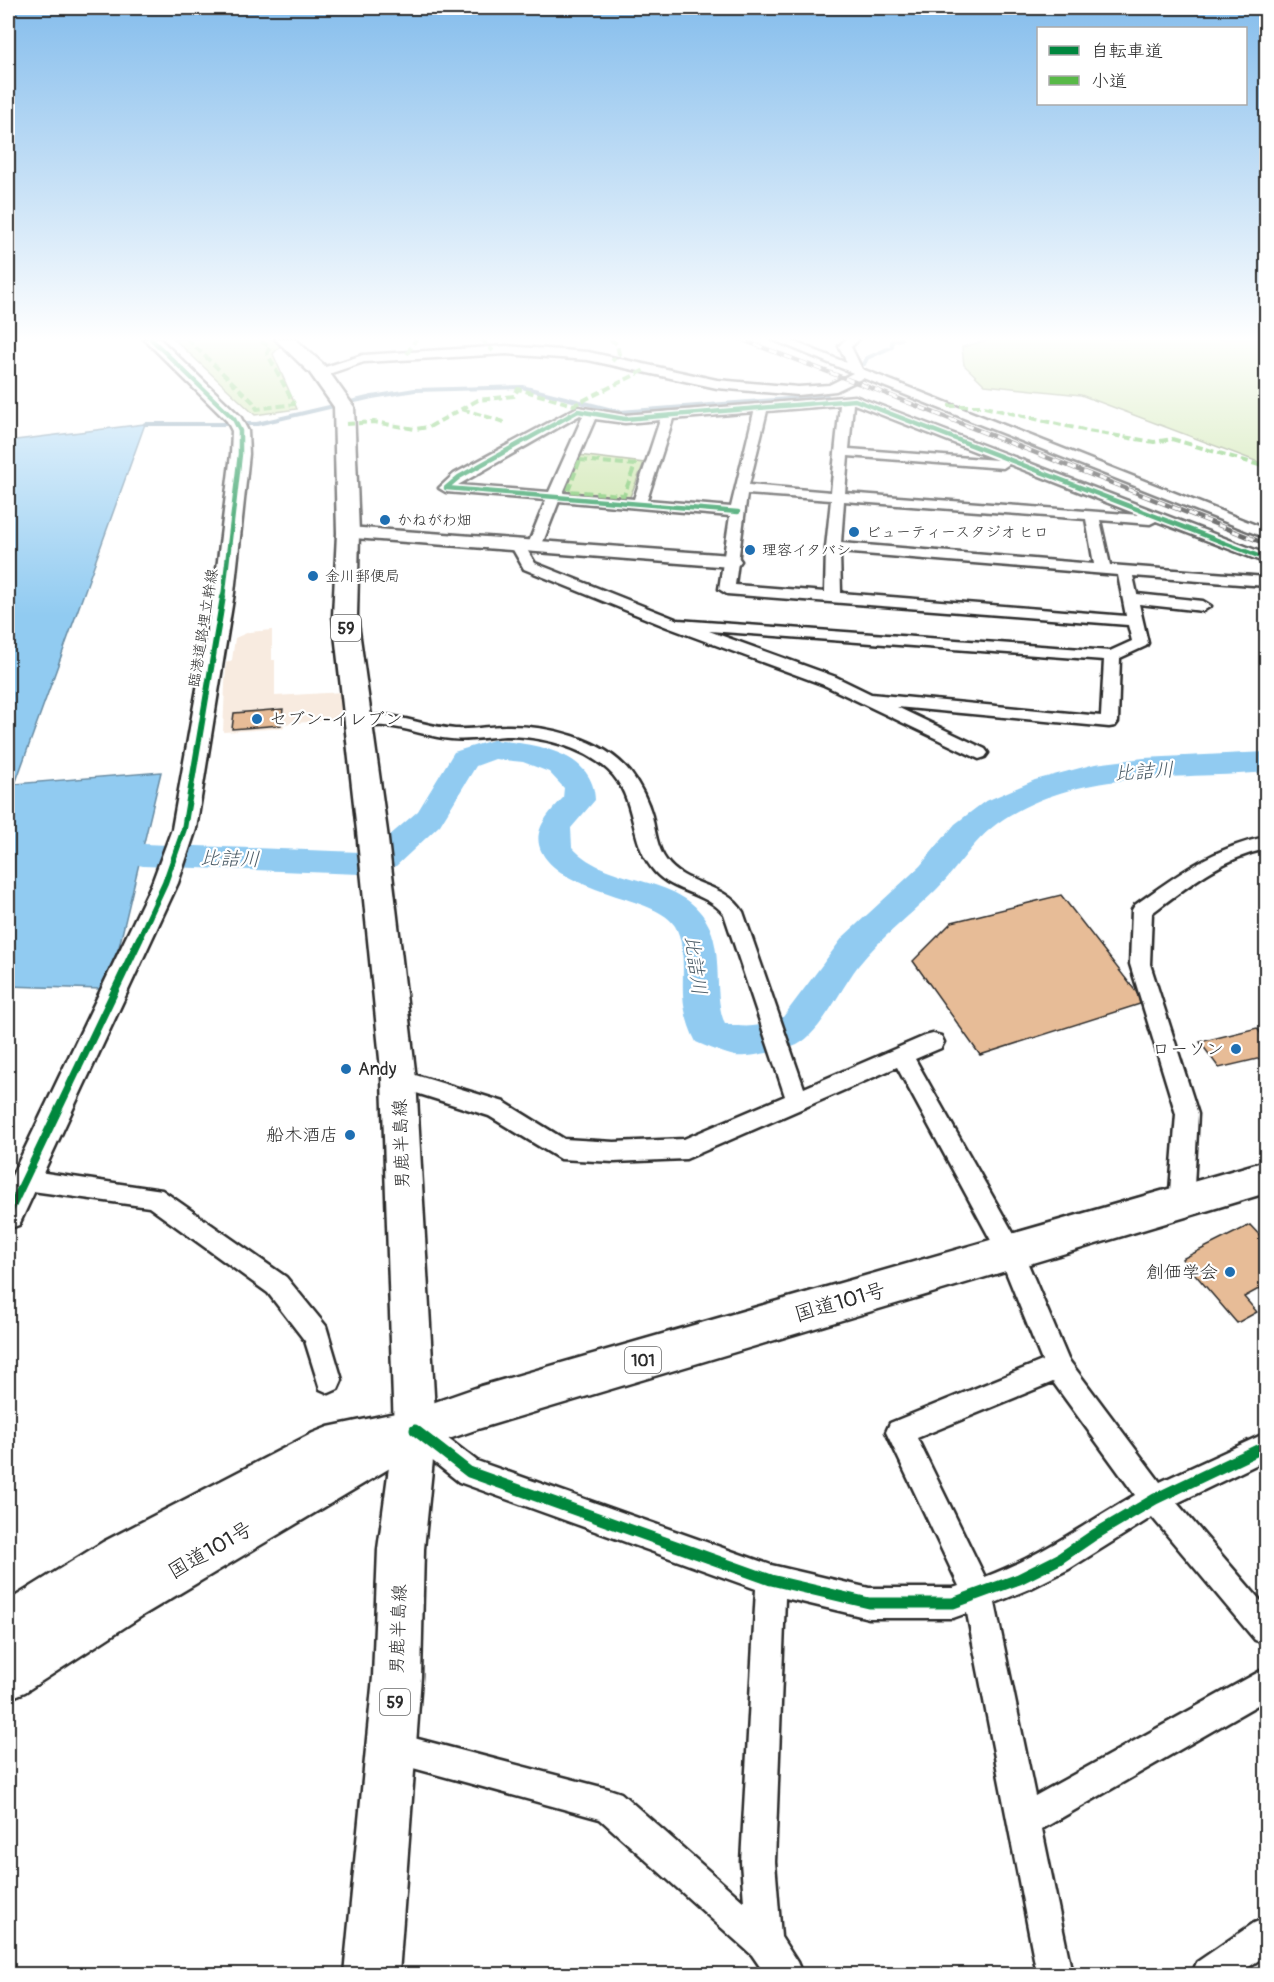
<svg xmlns="http://www.w3.org/2000/svg" width="1274" height="1982" font-family="Pangolin,'Klee One',sans-serif">
<style>
.built{fill:#f8ebe0}
.green{fill:#c0df98;stroke:#768562;stroke-width:1.5}
.water{fill:#91cbf1;stroke:#688ba2;stroke-width:1.5}
.lines{fill:none;stroke-linecap:round;stroke-linejoin:round}
.stream{stroke:#688ba2;stroke-width:4}
.river{fill:#91cbf1;fill-rule:evenodd}
.building{fill:#e7bc97;stroke:#2b2b2b;stroke-width:1.5}
.minor-casing{stroke:#2b2b2b;stroke-width:5}
.tertiary-casing{stroke:#2b2b2b;stroke-width:5}
.primary-casing{stroke:#2b2b2b;stroke-width:5}
.trunk-casing{stroke:#2b2b2b;stroke-width:5}
.minor{fill:#fff;fill-rule:evenodd}
.tertiary{fill:#fff;fill-rule:evenodd}
.primary{fill:#fff;fill-rule:evenodd}
.trunk{fill:#fff;fill-rule:evenodd}
.rail-casing{stroke:#2b2b2b;stroke-width:4.5}
.rail{stroke:#fff;stroke-width:3;stroke-dasharray:8;stroke-linecap:butt}
.quiet{stroke:#58b947;stroke-width:4;stroke-dasharray:8 4;stroke-linecap:butt}
.cycleway-far3-casing{stroke:#fff;stroke-width:7}
.cycleway-far2-casing{stroke:#fff;stroke-width:9}
.cycleway-far1-casing{stroke:#fff;stroke-width:12}
.cycleway-casing{stroke:#fff;stroke-width:15}
.cycleway-far3{stroke:#00873e;stroke-width:4.5}
.cycleway-far2{stroke:#00873e;stroke-width:6}
.cycleway-far1{stroke:#00873e;stroke-width:8}
.cycleway{stroke:#00873e;stroke-width:11}
.poi-dot{fill:#1f6fb2;stroke:#fff;stroke-width:2}
.labels{text-anchor:middle;stroke-width:4.5;stroke-linejoin:round;paint-order:stroke}
.far-poi-label{font-size:15px;fill:#2b2b2b;stroke:#fff;text-anchor:start}
.far-street-label{font-size:15px;fill:#2b2b2b;stroke:#fff}
.shield{fill:#fff;stroke:#6b6b6b;stroke-width:1.5}
.shield-label{font-size:16px;font-weight:bold;fill:#2b2b2b}
.poi-label{font-size:18px;fill:#2b2b2b;stroke:#fff;text-anchor:end}
.street-label{font-size:18px;fill:#2b2b2b;stroke:#fff}
.water-label{font-size:20px;font-style:italic;fill:#4a5b66;stroke:#fff}
.near-street-label{font-size:21px;fill:#2b2b2b;stroke:#fff}
</style>
<rect width="100%" height="100%" fill="#fff"/>
<filter id="ink" filterUnits="userSpaceOnUse"><feTurbulence type="fractalNoise" baseFrequency=".0167" numOctaves="2"/><feDisplacementMap in="SourceGraphic" scale="12" xChannelSelector="R" yChannelSelector="G"/><feConvolveMatrix kernelMatrix="1 2 1 2 8 2 1 2 1" color-interpolation-filters="sRGB"/></filter>
<g filter="url(#ink)">
<path class="built" d="M272,630V660H275V696L343,692L345,719L284,724V728L223,732L226,663L232,660L235,638L249,632Z"/>
<path class="green" d="M174,339H283L284,342L273,354L297,409L255,415Z
M993,339H1266V465L1081,395L985,385L964,365L962,347Z
M578,455L644,463L629,499L561,492Z"/>
<path class="water" d="M145,424L15,784L161,772L119,947L101,989L8,986V441Z"/>
<g class="lines">
<path class="stream" d="M864,364L867,358L892,347V341L901,339
M145,424H257L372,397L415,390L522,387L620,412L827,396"/>
<path class="river" d="M493,740C531,744 594,750 595,800L571,828L572,847C609,889 686,872 710,928C722,957 714,990 723,1019L725,1023C742,1029 767,1027 783,1017L843,937L920,866L955,824L984,802L1035,780L1095,764L1144,758L1266,752V772C1182,780 1095,769 1017,811C974,834 967,859 936,890C910,916 881,937 858,966C841,988 821,1033 797,1045C786,1050 747,1058 735,1056C722,1053 708,1047 696,1042C688,1027 684,1011 683,994C682,973 686,945 675,926C658,898 576,895 547,860C527,836 546,816 563,798L564,788L549,772L523,762L495,759L476,766L440,825L396,866L360,874L143,866L131,863L127,855L131,847L143,844L360,852L374,849L418,811L454,752Z"/>
</g>
<path class="building" d="M283,709L281,725L232,729L234,713Z
M1061,895L1137,993L1140,1004L980,1055L913,961L952,922Z
M1257,1028L1266,1041V1057L1219,1068L1200,1042Z
M1250,1225L1266,1242V1285L1244,1297L1257,1312L1237,1323L1182,1259Z"/>
<g class="lines">
<g class="minor-casing">
<path id="minor" d="M771,339H787L847,363L839,346L846,339H859L851,347L862,369L1266,529V538L863,378L836,391L798,395L717,388L588,360L506,354L364,362L320,377L314,373L316,370L363,355L506,346L588,352L717,380L798,387L829,385L853,373Z
M855,396L1266,554V563L1156,521L1150,524L1100,520L1110,565L1266,577V586L1133,576L1137,594L1203,601L1211,606L1203,611L1139,604L1148,643L1146,646L1120,658L1118,722L1115,726L1109,727L897,707L985,749L988,753L985,757L979,759L824,685L667,627L524,569L511,546L518,542L523,543L535,563L678,620L1110,651L1132,641L1128,625L727,594L719,589L730,516L559,501L541,547L534,551L527,547L546,500L446,492L439,488L454,474L578,407L625,415ZM853,404H854L997,460L849,449ZM840,405L831,492L749,485L767,411ZM754,412L731,507L647,500L673,419ZM580,415L583,416L549,492L458,485ZM595,419L625,423L660,420L634,499L563,493ZM848,456L1003,468L1009,464L1139,515L845,493ZM747,494L831,500L826,547L825,592L735,585ZM844,501L1086,519L1094,564L841,543ZM840,552L1118,575L1126,616L841,593ZM709,631L1104,660L1101,716L871,694L836,677Z
M384,715C408,718 431,727 455,729C472,730 489,726 505,726C546,725 603,738 630,772C640,785 648,801 652,816C655,830 657,848 666,860C685,887 725,882 743,912L804,1088L925,1036L933,1034L941,1036L944,1042L941,1048L915,1059L1020,1245L1068,1359L1160,1482L1266,1433V1460L1177,1503L1266,1607V1644L1255,1640L1152,1517L1069,1569L1029,1589L995,1603L1035,1796L1266,1668V1700L1042,1829L1072,1974H1037L967,1613L953,1618H869L785,1598L775,1862L781,1937L797,1962L802,1974H765L752,1955L600,1819L380,1759L375,1748L380,1737L391,1732L609,1789L621,1793L744,1902L741,1862L756,1589L459,1482L405,1439L401,1430L405,1421L415,1417L425,1421L477,1461L771,1565L869,1588H953L959,1586L886,1432L890,1423L1042,1361L1000,1257L897,1067L686,1159L614,1162L560,1159L489,1116L391,1085L388,1079L391,1073L399,1070L504,1102L564,1139L614,1142L684,1139L785,1096L724,914C706,892 674,893 655,872C628,843 638,797 608,770C582,746 539,736 505,736C487,737 469,741 451,739C428,737 406,727 384,726C373,725 362,729 352,727L349,723L352,719ZM1053,1382L1135,1495C1085,1524 1039,1557 985,1577L917,1438Z
M1266,837V849C1222,858 1188,886 1152,913L1150,964L1198,1114L1193,1204L1190,1211L1181,1214L1172,1211L1169,1204L1176,1114L1130,964L1132,910L1135,905C1177,875 1214,847 1266,837Z
M25,1170L162,1190L286,1277L326,1326L342,1380L338,1389L329,1393L320,1389L305,1341L268,1293L149,1207L25,1190L17,1187L13,1180L17,1173Z
M1266,1918V1955L1239,1974H1192L1197,1962L1254,1923Z"/>
</g>
<g class="tertiary-casing">
<path id="tertiary" d="M144,339H160L240,416L248,431L249,454L234,593L196,829L178,883L19,1225L8,1229V1184L152,883L172,829L214,593L231,454L232,431L227,421Z
M348,527L731,555L738,557L741,561L738,565L731,567L341,537L339,533L341,529Z"/>
</g>
<g class="primary-casing">
<path id="primary" d="M275,339H295L324,365L354,407L359,533L357,616L387,831L416,1079L436,1430L424,1549L421,1677L399,1974H344L373,1677L378,1549L394,1430L382,1079L357,831L333,616L337,533L334,407L310,373Z"/>
</g>
<g class="trunk-casing">
<path id="trunk" d="M1266,1161V1193L481,1428L408,1453L405,1459L145,1614L25,1692L8,1699V1601L103,1542L313,1433L328,1427L415,1409L481,1386Z"/>
</g>
<use href="#minor" class="minor"/>
<use href="#tertiary" class="tertiary"/>
<use href="#primary" class="primary"/>
<use href="#trunk" class="trunk"/>
<g class="rail-casing">
<path id="rail" d="M740,339L879,391L1266,544"/>
</g>
<use href="#rail" class="rail"/>
<path class="quiet" d="M187,339L253,402L257,409L294,404L267,353L270,347L257,339
M481,339L493,351
M610,339L617,344L619,354L612,361
M407,354L416,339
M948,406H980L1088,431L1154,442L1172,439L1266,467
M462,409L504,422
M346,424L374,422L415,429L429,427L478,400L514,396L518,389L574,405L647,369
M580,460L635,465L624,495L568,491Z"/>
<g class="cycleway-far3-casing">
<path id="cycleway-far3" d="M151,339L234,419L240,431V454L223,598
M738,512L446,488L459,477L578,411L625,419L855,400L1266,559"/>
</g>
<g class="cycleway-far2-casing">
<path id="cycleway-far2" d="M139,939L165,883L184,829L223,597"/>
</g>
<g class="cycleway-far1-casing">
<path id="cycleway-far1" d="M8,1215L140,938"/>
</g>
<g class="cycleway-casing">
<path id="cycleway" d="M415,1430L469,1472L771,1580L869,1603H953L1019,1579L1059,1559L1094,1535L1155,1499L1266,1446"/>
</g>
<use href="#cycleway-far3" class="cycleway-far3"/>
<use href="#cycleway-far2" class="cycleway-far2"/>
<use href="#cycleway-far1" class="cycleway-far1"/>
<use href="#cycleway" class="cycleway"/>
</g>
</g>
<linearGradient id="sky" x2="0" y2="1"><stop stop-color="#85bdec"/><stop offset="0.55" stop-color="#fff"/><stop offset="1" stop-color="#fff" stop-opacity="0"/></linearGradient>
<rect width="1274" height="616" fill="url(#sky)"/>
<g class="poi-dot">
<circle cx="385" cy="520" r="6"/>
<circle cx="854" cy="532" r="6"/>
<circle cx="750" cy="550" r="6"/>
<circle cx="313" cy="576" r="6"/>
<circle cx="257" cy="719" r="6"/>
<circle cx="1236" cy="1049" r="6"/>
<circle cx="346" cy="1069" r="6"/>
<circle cx="350" cy="1135" r="6"/>
<circle cx="1230" cy="1272" r="6"/>
</g>
<g class="labels">
<g class="far-poi-label">
<text x="397" y="525">かねがわ畑</text>
<text x="866" y="537">ビューティースタジオ ヒロ</text>
<text x="762" y="555">理容イタバシ</text>
<text x="325" y="581">金川郵便局</text>
</g>
<g class="far-street-label">
<text transform="translate(203 628) rotate(-81)" y="5">臨港道路埋立幹線</text>
</g>
<g class="shield">
<rect x="331" y="615" width="30" height="26" rx="4.5"/>
<rect x="625" y="1347" width="36" height="26" rx="4.5"/>
<rect x="380" y="1689" width="30" height="26" rx="4.5"/>
</g>
<g class="shield-label">
<text x="346" y="634">59</text>
<text x="643" y="1366">101</text>
<text x="395" y="1708">59</text>
</g>
<g class="poi-label">
<text x="269" y="725" text-anchor="start">セブン-イレブン</text>
<text x="1224" y="1055">ローソン</text>
<text x="358" y="1075" text-anchor="start">Andy</text>
<text x="338" y="1141">船木酒店</text>
<text x="1218" y="1278">創価学会</text>
</g>
<g class="street-label">
<text transform="translate(401 1144) rotate(-92)" y="6">男鹿半島線</text>
<text transform="translate(398 1629) rotate(-88)" y="6">男鹿半島線</text>
</g>
<g class="water-label">
<text transform="translate(1144 771) rotate(-4)" y="7">比詰川</text>
<text transform="translate(230 858) rotate(2)" y="7">比詰川</text>
<text transform="translate(696 965) rotate(82)" y="7">比詰川</text>
</g>
<g class="near-street-label">
<text transform="translate(840 1302) rotate(-16)" y="7">国道101号</text>
<text transform="translate(210 1550) rotate(-30)" y="7">国道101号</text>
</g>
</g>
<rect width="1274" height="1982" fill="none" stroke="#fff" stroke-width="30"/>
<rect x="15" y="15" width="1244" height="1952" fill="none" stroke="#2b2b2b" stroke-width="2" filter="url(#ink)"/>
<rect x="1037" y="27" width="210" height="78" fill="#ffffff" stroke="#aaaaaa" stroke-width="1.5"/>
<rect x="1049" y="46" width="30" height="9" fill="#00873e" stroke="#aaaaaa" stroke-width="1.5"/>
<text x="1091" y="57" font-size="18" fill="#2b2b2b">自転車道</text>
<rect x="1049" y="76" width="30" height="9" fill="#58b947" stroke="#aaaaaa" stroke-width="1.5"/>
<text x="1091" y="87" font-size="18" fill="#2b2b2b">小道</text>
</svg>
